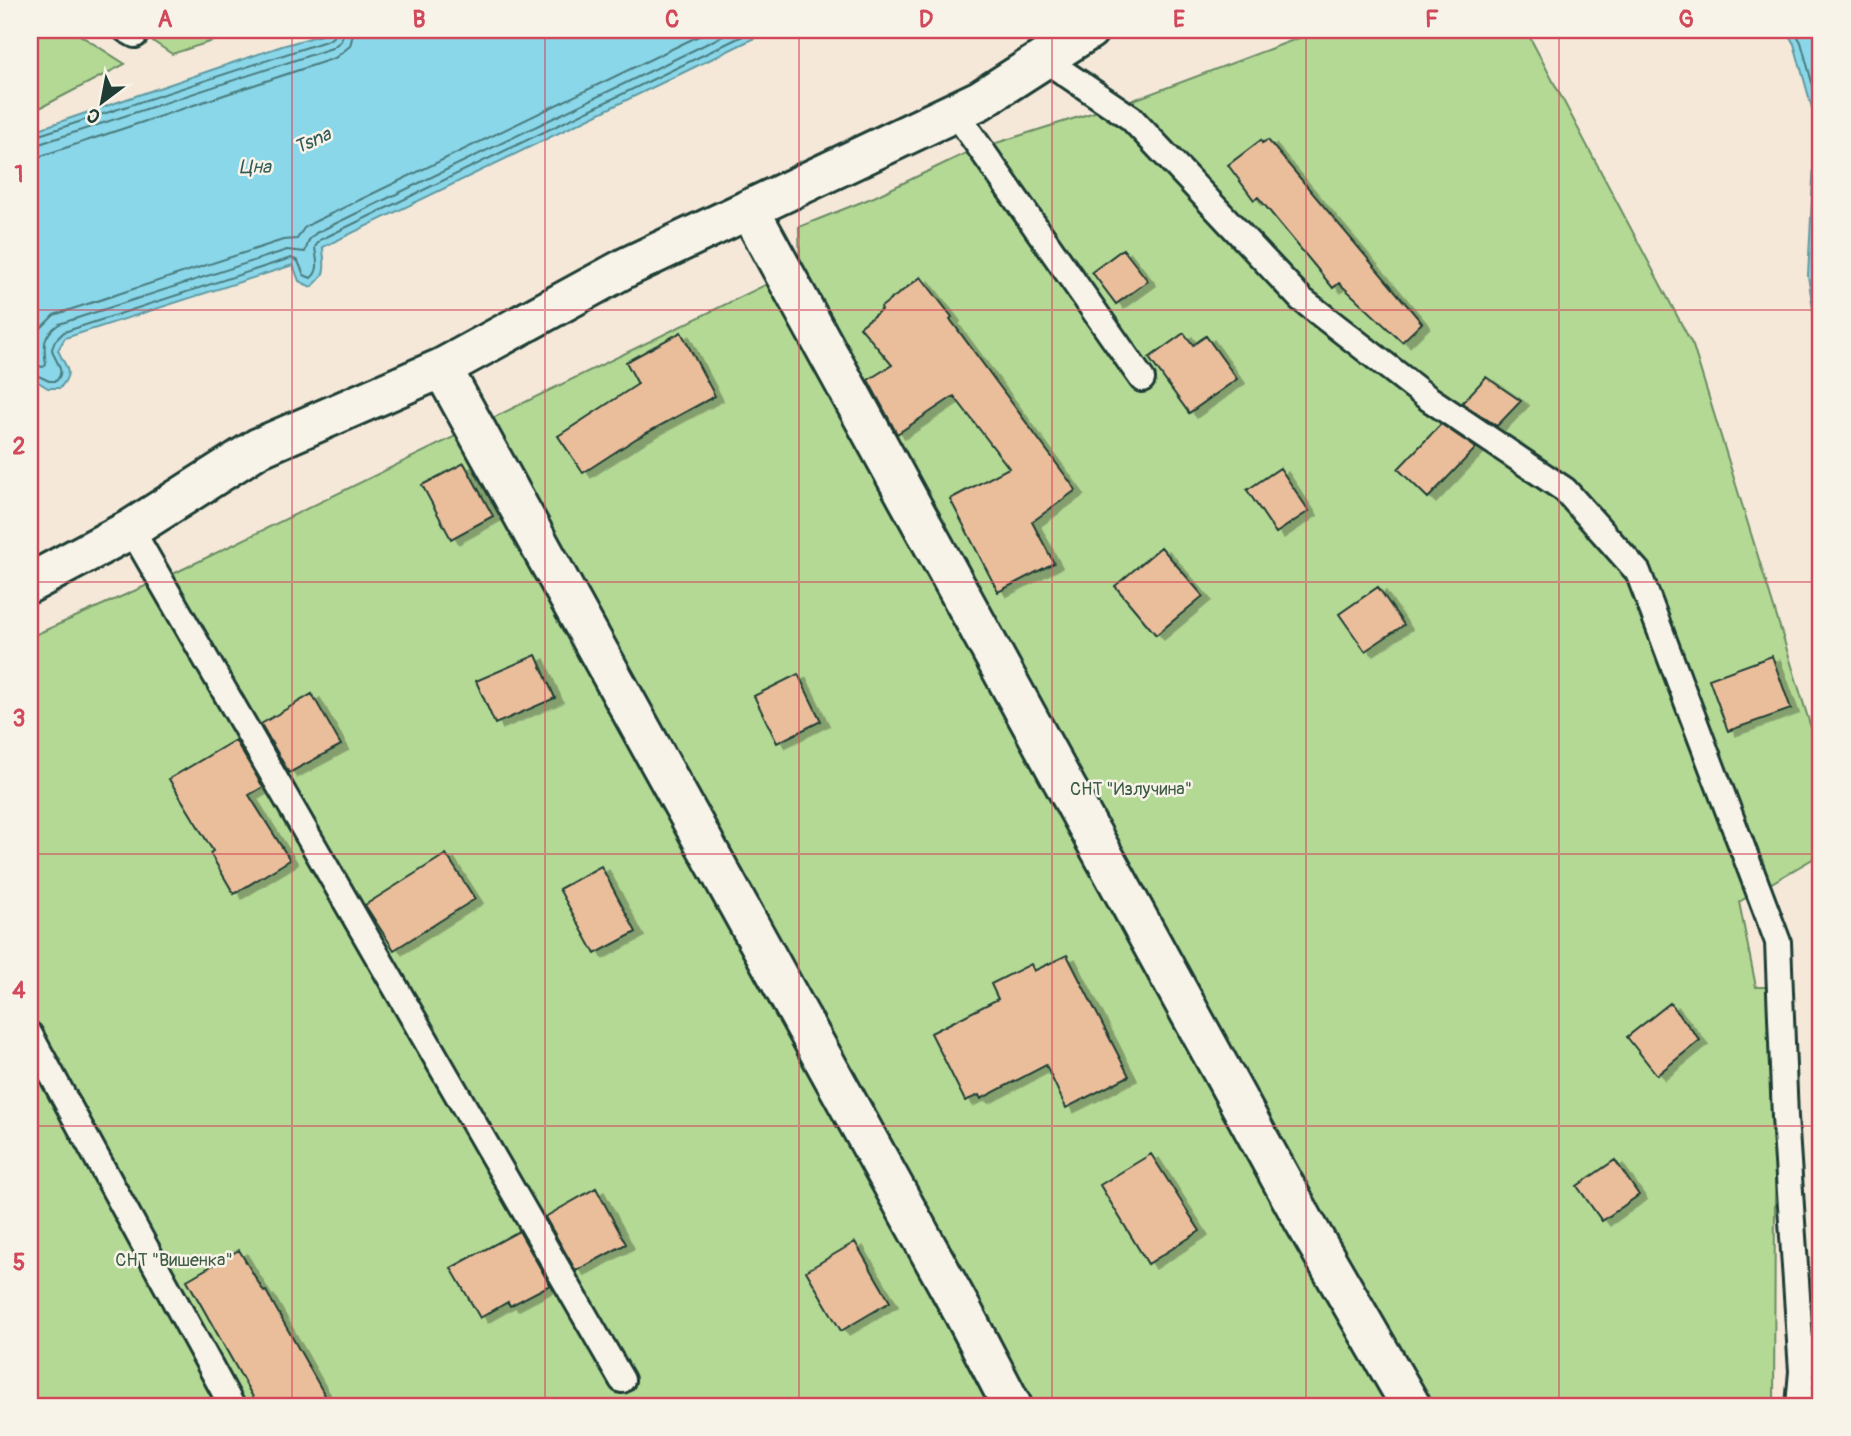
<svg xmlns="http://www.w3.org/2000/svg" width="1851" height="1436" font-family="Pangolin,sans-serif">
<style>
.green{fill:#b4d995;stroke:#6a8b64;stroke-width:2}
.water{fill:#8ad7ea;stroke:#5f99a1;stroke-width:2}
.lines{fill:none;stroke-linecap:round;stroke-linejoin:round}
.shore{stroke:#4a7b7d;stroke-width:2}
.building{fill:#ebbe9b;stroke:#1f3d34;stroke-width:2;filter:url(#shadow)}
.lane-casing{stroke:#1f3d34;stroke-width:30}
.street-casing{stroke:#1f3d34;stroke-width:44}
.lane{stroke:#f7f3e8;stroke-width:24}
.street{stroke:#f7f3e8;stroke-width:38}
.grid{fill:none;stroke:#d1495b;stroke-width:2;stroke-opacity:0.55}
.labels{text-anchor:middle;stroke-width:5;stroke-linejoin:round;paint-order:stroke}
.park-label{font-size:18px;fill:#3d5c47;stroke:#f7f3e8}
.water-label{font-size:19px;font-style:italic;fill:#345c58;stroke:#f7f3e8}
.neatline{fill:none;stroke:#d1495b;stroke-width:2.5}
.grid-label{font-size:23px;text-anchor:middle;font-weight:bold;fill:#d1495b}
</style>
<defs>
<filter id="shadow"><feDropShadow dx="8" dy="4.5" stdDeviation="0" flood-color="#0004"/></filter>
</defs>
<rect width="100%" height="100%" fill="#f5e8d9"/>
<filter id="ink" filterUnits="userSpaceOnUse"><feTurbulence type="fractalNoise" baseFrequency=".0143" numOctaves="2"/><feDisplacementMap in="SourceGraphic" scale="14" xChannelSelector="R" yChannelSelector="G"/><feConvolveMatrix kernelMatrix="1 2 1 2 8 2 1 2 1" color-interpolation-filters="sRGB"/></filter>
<g filter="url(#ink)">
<path class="green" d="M30,30H72L125,64L30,113Z
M136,30H247L172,54Z
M1320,30H1526L1693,346L1821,760V854L1739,902L1756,987H1776L1774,1406H30V637L177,572L800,268L799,227L874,197L968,152L1142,97Z"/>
<path class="water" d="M338,30H771L323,247C324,267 329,273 311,287L299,281L293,265L65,338L58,350C65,368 75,370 60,388H48L30,377V132L282,46Z
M1786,30H1821V360L1808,276L1816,122L1794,44Z"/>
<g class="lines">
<path class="shore" d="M1794,30L1801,42L1821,116
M30,138L329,40L334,36L335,30
M30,147L332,48L341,41L344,30
M1821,154L1815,275L1821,314
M30,157L41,156L335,58L350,46L354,30
M30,353L38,331L54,315L283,240L297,239L304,228L312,223L711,30
M30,364L43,367L46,365C44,347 41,337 59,324L287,250L305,252L309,240L316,233L735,30
M30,372L49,381H56C67,370 54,361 52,349L55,341L64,332L291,258L298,261L304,275L311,278C321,270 316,258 315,247L320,240L755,30"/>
</g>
<path class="building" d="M1261,140L1262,143L1268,140L1422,323L1402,342L1339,283L1333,288L1258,197L1254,200L1228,165Z
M1123,249L1148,281L1116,304L1092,272Z
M921,277L952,317L950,319L1076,490L1032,522L1054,563L998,592L950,499L1009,468L954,396L897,434L868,380L892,365L860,327L882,309L881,307Z
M681,332L715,396L637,438L583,473L558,436L638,384L626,362Z
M1184,333L1193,345L1206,336L1237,379L1189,413L1149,358Z
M1486,377L1521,401L1497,426L1462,403Z
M1441,424L1476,448L1428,498L1398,469Z
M464,463L493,516L451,539L422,485Z
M1280,468L1309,511L1276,533L1247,490Z
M1161,547L1203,596L1156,635L1115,586Z
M1378,587L1404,625L1365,651L1339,614Z
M536,655L555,698L495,724L476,681Z
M1772,656L1791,709L1728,731L1709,679Z
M798,674L821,721L777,743L754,696Z
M312,694L341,745L289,773L261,724Z
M235,740L263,787L249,795L290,860L234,894L210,853L213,851L169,779Z
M446,854L475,899L394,950L365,905Z
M601,866L636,932L595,954L559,889Z
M1067,955L1129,1076L1066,1108L1046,1065L981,1099L979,1095L965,1101L931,1033L998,999L991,984L1031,964L1034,971Z
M1670,1003L1700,1040L1657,1075L1627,1037Z
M1151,1154L1200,1231L1148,1264L1100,1185Z
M1615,1160L1639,1195L1602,1221L1577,1186Z
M596,1188L626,1244L576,1271L545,1217Z
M519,1231L550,1285L510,1306L508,1302L480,1318L451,1268Z
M855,1242L890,1302L841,1331L806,1271Z
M239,1250L264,1292L266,1291L331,1406H258L187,1280Z"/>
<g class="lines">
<g class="lane-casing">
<path id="lane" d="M126,30L135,35
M1044,59L1131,118L1301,299L1428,398L1565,490L1638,572L1778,942L1785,1117L1802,1371L1799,1406
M955,112L1142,379
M131,529L622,1380
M30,1035L232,1406"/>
</g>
<g class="street-casing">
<path id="street" d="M749,209L1304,1221L1411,1406
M442,368L627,267L980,100L1089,30
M30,583L131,529L258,448L442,368L964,1314L1012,1406"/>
</g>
<use href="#lane" class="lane"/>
<use href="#street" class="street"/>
</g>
</g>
<path class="grid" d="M292,30V1406M545,30V1406M799,30V1406M1052,30V1406M1306,30V1406M1559,30V1406M30,310H1821M30,582H1821M30,854H1821M30,1126H1821"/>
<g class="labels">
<g class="park-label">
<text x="1131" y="795">СНТ "Излучина"</text>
<text x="174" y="1266">СНТ "Вишенка"</text>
</g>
<g class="water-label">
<text transform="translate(312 140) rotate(-24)" y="7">Tsna</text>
<text x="255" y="173">Цна</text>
</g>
</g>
<rect width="1851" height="1436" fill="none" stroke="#f7f3e8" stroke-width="77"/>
<g transform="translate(102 102) rotate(212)" stroke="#f7f3e8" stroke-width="5" paint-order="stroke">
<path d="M0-5L12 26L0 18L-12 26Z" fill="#1f3d34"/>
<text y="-10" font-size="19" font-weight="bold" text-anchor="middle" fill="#1f3d34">С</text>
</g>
<rect x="38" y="38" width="1774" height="1360" class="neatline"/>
<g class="grid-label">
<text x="165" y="27">A</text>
<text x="419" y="27">B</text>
<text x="672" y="27">C</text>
<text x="926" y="27">D</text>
<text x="1179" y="27">E</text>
<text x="1432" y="27">F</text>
<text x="1686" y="27">G</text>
<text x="19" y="182">1</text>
<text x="19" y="454">2</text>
<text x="19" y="726">3</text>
<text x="19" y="998">4</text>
<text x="19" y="1270">5</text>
</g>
</svg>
